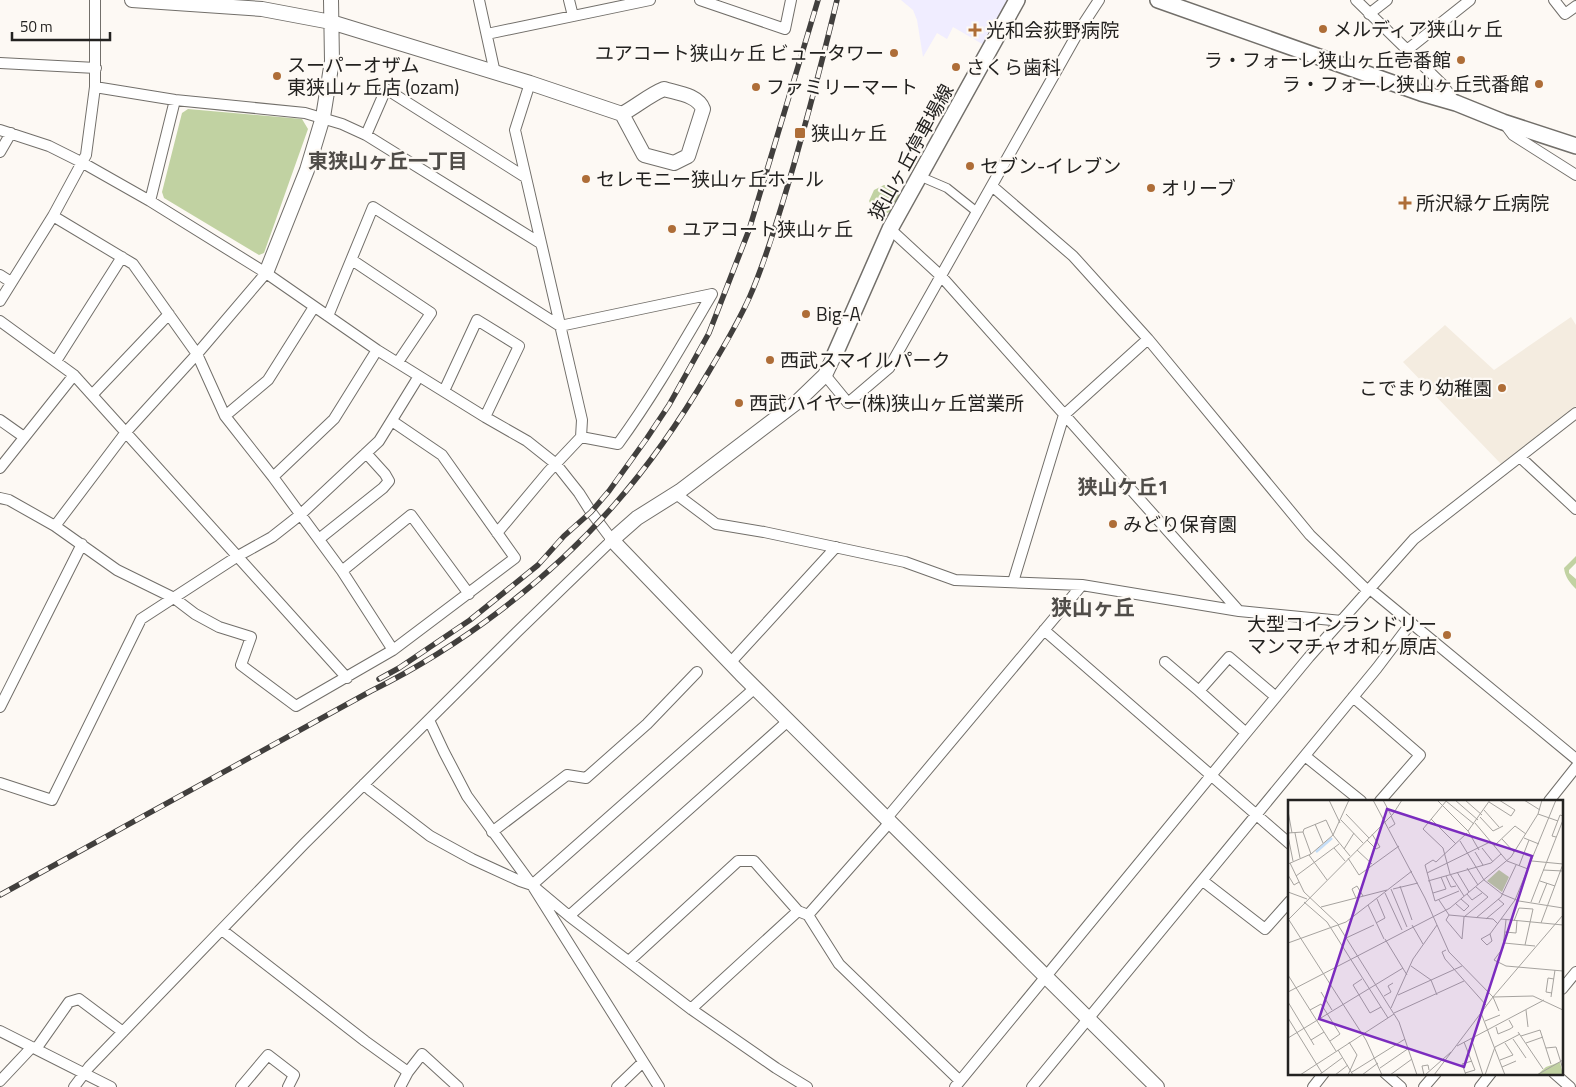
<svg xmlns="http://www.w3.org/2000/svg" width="1576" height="1087" font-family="'Titillium Web','Noto Sans JP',sans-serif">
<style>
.built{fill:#f4ece0}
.medical{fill:#f0edff}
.green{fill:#c1d2a2}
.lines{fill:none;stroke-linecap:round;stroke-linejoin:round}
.pedestrian-casing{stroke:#726f6a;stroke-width:10}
.minor-casing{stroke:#726f6a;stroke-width:12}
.tertiary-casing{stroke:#726f6a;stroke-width:16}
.secondary-casing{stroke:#726f6a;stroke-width:18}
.pedestrian{stroke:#fff;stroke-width:8}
.minor{stroke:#fff;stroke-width:10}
.tertiary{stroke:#fff;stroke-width:14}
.secondary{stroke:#fff;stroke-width:15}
.rail-casing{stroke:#413f3d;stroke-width:5.5}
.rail{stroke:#fdf9f4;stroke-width:4;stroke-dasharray:11;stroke-linecap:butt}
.poi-dot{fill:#ae6d37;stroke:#fdf9f4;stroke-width:2}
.labels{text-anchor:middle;stroke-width:4.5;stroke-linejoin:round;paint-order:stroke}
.poi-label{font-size:19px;fill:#232220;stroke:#fdf9f4;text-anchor:start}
.street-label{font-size:19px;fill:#232220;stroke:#fdf9f4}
.neighbourhood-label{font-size:20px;font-weight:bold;fill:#504d49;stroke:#fdf9f4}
.quarter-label{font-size:21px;font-weight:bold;fill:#504d49;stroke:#fdf9f4}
.inset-river{fill:none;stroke:#c4ddf7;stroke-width:2.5}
.inset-road{fill:none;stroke:#a6a39f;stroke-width:1}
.view{fill:#7b2cbf;fill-opacity:0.15;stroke:#7b2cbf;stroke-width:2.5}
.inset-edge{fill:none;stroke:#232220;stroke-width:2.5}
</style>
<rect width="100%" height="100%" fill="#fdf9f4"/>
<path class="built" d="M1571,317L1576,325V406L1501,464L1403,362L1445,325L1494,370Z"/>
<path class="medical" d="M901,0H1009L984,45L953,27L947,39L937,33L923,57L917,20L913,10Z"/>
<path class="green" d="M188,109L302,119L308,129L264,253L259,255L164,198L162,192L182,113Z
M884,185L897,189L899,196L890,212L884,214L873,209L869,201L874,190Z
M1576,556V563L1569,570V573L1576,579V589C1570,583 1565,577 1564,568Z"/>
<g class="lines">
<g class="pedestrian-casing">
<path id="pedestrian" d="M919,176L947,188L977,212"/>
</g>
<g class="minor-casing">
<path id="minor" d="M479,0L495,73
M569,0L573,16
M700,0L785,29L791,0
M1356,0L1442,84L1455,102
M1554,0L1565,14L1576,6
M1369,14L1387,0
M487,34L650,0
M1407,50L1470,0
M0,63L96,68
M95,87L175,100L305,113L342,124L366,135L540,243
M1504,123L1513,135L1576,175
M0,130L49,146L83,163L150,201L266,273L377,350L485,417L527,441L556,464L579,493L591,512L612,540L517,632L304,844L89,1067L74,1087
M366,135L386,89L525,177
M0,152L11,133
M992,186L1073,256L1148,339L1310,535L1368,591
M150,201L175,100
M53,216L133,264L197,354L225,416L273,477L342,571L393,650
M890,229L941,276L1239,611
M352,260L431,313L398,362
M0,275L11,282
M0,301L53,216L86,155L95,87V0
M328,316L373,207L560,326L712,294C682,345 653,396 618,444L581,437
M0,321L74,375L347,678
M56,361L122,257
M825,375L848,403L889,368L1080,29L1099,0
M444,391L477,320L519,346L485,417
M92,395L169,314
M225,416L268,380L314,307
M0,420L24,437
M1520,457L1576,509
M0,468L74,375
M273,477L334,419L377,350
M676,494L716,524L764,532L905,562L955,580L1082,585L1239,611L1342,621
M0,498L9,500L55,526L117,570L174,598L195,614L219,627L251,637L241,665L296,706L393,650L515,558L442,455L392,421
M55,526L126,432L197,354L266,273
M497,533L548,472L581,437L582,420L515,130L530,83
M319,539L383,488L389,481L385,474L366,453
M342,571L411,515L469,594
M1013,582L1064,415L1148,339
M1370,589L1576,759
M1044,630L1290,844
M1165,662L1199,691L1229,657L1276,697
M730,663L836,547
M1199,691L1246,733
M1353,697L1420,755L1380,801
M0,707L82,544
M429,720L444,752L467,796L532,885L659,1087
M1305,756L1361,801
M0,783L52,800L141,619L238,556L272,537L300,515L379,441L419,376
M364,784L370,790L430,836L472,859L520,881L532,885L569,916L691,1009L776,1068L807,1087
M1549,801L1576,767
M886,819L1082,585
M492,832L567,775L586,778L647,724L697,672
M1203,881L1265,929L1290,901
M532,885L755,688
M808,915L839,964L960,1081
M569,916L788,721
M222,930L365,1041L408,1072L422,1054L458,1087
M629,961L738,861H754L798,911
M1562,989L1576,972
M691,1009L798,911L808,915L890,822
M0,1031L111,1087
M36,1049L69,1002L79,999L123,1032
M1385,1073L1401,1087
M1554,1073L1570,1087
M0,1081L32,1047
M241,1087L268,1055L294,1075L288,1087
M400,1087L408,1072
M617,1087L643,1062
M955,1087L1246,733L1309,657L1414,539L1576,413
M1032,1087L1377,668L1411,623
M1313,1087L1324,1073
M1424,1087L1436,1073
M1480,1087L1491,1073"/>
</g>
<g class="tertiary-casing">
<path id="tertiary" d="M132,0L262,9L331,22L530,83L622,114L644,155L674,163L688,156L703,109C698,95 677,93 664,89C649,95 637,106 622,114
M266,273L307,170L323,117L332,61L331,0
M835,354L825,375L796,403L680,491L637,518L612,540L741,674L1157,1087"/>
</g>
<g class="secondary-casing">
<path id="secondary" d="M1158,0L1421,93L1456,103L1503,122L1576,146
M835,354L890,229L1017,0"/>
</g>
<use href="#pedestrian" class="pedestrian"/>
<use href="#minor" class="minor"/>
<use href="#tertiary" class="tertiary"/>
<use href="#secondary" class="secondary"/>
<g class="rail-casing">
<path id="rail" d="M379,679L399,668L470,620L538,565L564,536L591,512L609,491L647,438L669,405L709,333L749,230L818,0
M0,895L371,691C460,647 549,580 615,504C650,464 681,419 708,373C723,348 738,323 750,296C764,264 774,231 784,198C804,132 821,66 837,0"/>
</g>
<use href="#rail" class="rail"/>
</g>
<g class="poi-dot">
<circle cx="1323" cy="29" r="5"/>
<path d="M972.5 22.5h5v5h5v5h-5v5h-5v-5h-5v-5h5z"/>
<circle cx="894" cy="53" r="5"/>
<circle cx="1461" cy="60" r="5"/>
<circle cx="956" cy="67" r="5"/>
<circle cx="277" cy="76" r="5"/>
<circle cx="1539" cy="84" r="5"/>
<circle cx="756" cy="87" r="5"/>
<rect x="794" y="127" width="12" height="12" rx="2.5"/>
<circle cx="970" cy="166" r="5"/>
<circle cx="586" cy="179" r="5"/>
<circle cx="1151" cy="188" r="5"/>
<path d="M1402.5 195.5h5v5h5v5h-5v5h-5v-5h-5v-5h5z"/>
<circle cx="672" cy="229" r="5"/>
<circle cx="806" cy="314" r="5"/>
<circle cx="770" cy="360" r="5"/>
<circle cx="1502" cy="388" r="5"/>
<circle cx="739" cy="403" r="5"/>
<circle cx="1113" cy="524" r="5"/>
<circle cx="1447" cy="635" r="5"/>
</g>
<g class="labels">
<g class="poi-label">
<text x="1333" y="36">メルディア狭山ヶ丘</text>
<text x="986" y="37">光和会荻野病院</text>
<text x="884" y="60" text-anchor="end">ユアコート狭山ヶ丘 ビュータワー</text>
<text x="1451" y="67" text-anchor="end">ラ・フォーレ狭山ヶ丘壱番館</text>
<text x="287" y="72">スーパーオザム<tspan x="287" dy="22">東狭山ヶ丘店 (ozam)</tspan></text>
<text x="966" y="74">さくら歯科</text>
<text x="1529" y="91" text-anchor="end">ラ・フォーレ狭山ヶ丘弐番館</text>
<text x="766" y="94">ファミリーマート</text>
<text x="811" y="140">狭山ヶ丘</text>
<text x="980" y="173">セブン-イレブン</text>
<text x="596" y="186">セレモニー狭山ヶ丘ホール</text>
<text x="1161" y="195">オリーブ</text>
<text x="1416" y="210">所沢緑ケ丘病院</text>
<text x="682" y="236">ユアコート狭山ヶ丘</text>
<text x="816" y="321">Big-A</text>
<text x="780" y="367">西武スマイルパーク</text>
<text x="1492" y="395" text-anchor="end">こでまり幼稚園</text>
<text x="749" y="410">西武ハイヤー(株)狭山ヶ丘営業所</text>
<text x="1123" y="531">みどり保育園</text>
<text x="1437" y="631" text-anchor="end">大型コインランドリー<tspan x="1437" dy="22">マンマチャオ和ヶ原店</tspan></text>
</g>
<g class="street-label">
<text transform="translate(911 152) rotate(-61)" y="7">狭山ヶ丘停車場線</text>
</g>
<g class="neighbourhood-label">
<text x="388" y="168">東狭山ヶ丘一丁目</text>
<text x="1123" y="494">狭山ケ丘1</text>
</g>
<g class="quarter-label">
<text x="1093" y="615">狭山ヶ丘</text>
</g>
</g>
<g transform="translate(1288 800)">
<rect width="275" height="275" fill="#fdf9f4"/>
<path d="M211,70L221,77L214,92L199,81ZM272,262L275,275H249L258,267Z" fill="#c1d2a2"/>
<path class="inset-river" d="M28,52L44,38"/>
<path class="inset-road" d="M41,0L52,23M85,0L137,98L161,152M95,0L103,15M149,0L180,31L191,50M159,0L135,29L155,48L162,74L176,96M167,0L190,20M177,0L194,15M236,0L252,10M158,1L186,24M201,2L223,16L227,10L211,0M196,10L211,27M0,11L4,33M58,14L81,38M250,14L270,21M192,17L205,31L215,26M143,19L168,44M53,20L75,43M187,23L219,61L240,69M27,24L35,43M101,28L107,24L103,16M180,31L202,0M15,32L16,29L38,20L45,35M0,33L15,32L23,54M7,33L12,58M45,35L62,56M0,36L5,61M268,37L264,36L272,15L275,16M236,38L251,44M214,39L226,52M79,40L88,49L92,47L84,34M172,41L196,80L214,94L231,101L275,108M206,46L227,26L238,34M46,48L57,61M194,48L205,62M56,49L66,33M69,50L84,64M187,52L195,65M21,55L39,80M60,58L71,75L111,46M244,61L275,64L253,123M2,63L16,92L51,125M0,64L23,54L45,35L61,0M231,66L241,40M179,68L190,85M255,70L275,71M169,72L181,92M139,73L202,42M0,75L6,85L11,82M8,76L51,44M158,76L163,87L168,86M140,81L203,63L213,54M252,81L267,86M112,86L124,120M103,89L119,127M105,89L130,83M171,91L147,101L137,65L145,60L148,62L179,33M0,92L19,99M97,93L114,130M145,93L158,89L153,77M179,94L184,100L194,93M68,98L64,89L69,86L75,96M151,100L161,115L158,120L174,139L176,117L200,97L188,87M16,102L39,122L100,218M243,102L275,20M167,103L176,111L181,106L173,99M251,103L259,83M80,105L96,139M33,107L99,90M161,115L205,119L210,124M188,118L213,97L228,65M1,119L105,14L114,0M198,119L216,104L210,99M213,119L275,125M1,120L78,240L94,275M218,120L215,148L206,160L218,166L275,171M226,121L231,108L245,109L237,145M88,123L97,118L89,99M50,125L111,222L129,275M124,125L135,144M217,132L228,133L229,121M202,134L204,141L199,145L193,139L202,134L227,100L268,0M58,138L86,125M97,139L119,175M0,143L58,122L124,71M216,143L247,146M158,150L154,152L157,159L198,205M123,166L143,180L149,195M0,175L48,251M74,179L65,185L82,213L93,207M0,192L162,108L223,57L250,14L254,0M33,192L44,210M264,193L258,192L260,178L266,179M110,195L174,166M96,196L103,192L100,186L105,183M205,197L275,115M205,197L245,196L275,210M205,197L211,211M263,197L267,170M0,202L26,245M103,208L125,159L149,125M22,210L33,204L52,234L42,241M238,210L240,227M106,213L176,181M193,213L217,275M0,218L34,273M197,221L212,215M208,227L210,234L222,229L225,227L221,220M230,232L255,269M233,236L252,230L263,264M0,238L115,168M183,238L195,275M225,239L238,258M23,240L36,232M176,242L187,270L177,273M238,243L255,237M169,246L256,200M258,248L268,247L275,269M50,250L65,275M212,260L225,255L217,243M214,267L228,261M92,268L121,248M64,272L117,239M12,275L106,214M31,275L54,258M47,275L60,265M60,275L69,255L61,242M74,275L90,263M102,275L124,259M136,275L134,266L140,265L141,270M137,275L163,252M146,275L205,197L161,152M178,275L174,264L184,261M197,275L207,247L232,234M249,275L275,260"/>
<path class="view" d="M99,9L244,56L176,267L31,219Z"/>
<rect width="275" height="275" class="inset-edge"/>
</g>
<path d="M12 32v8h98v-8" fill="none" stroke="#232220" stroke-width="2.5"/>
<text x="20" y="32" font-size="15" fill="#232220" stroke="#fdf9f4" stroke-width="4" paint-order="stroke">50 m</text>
</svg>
